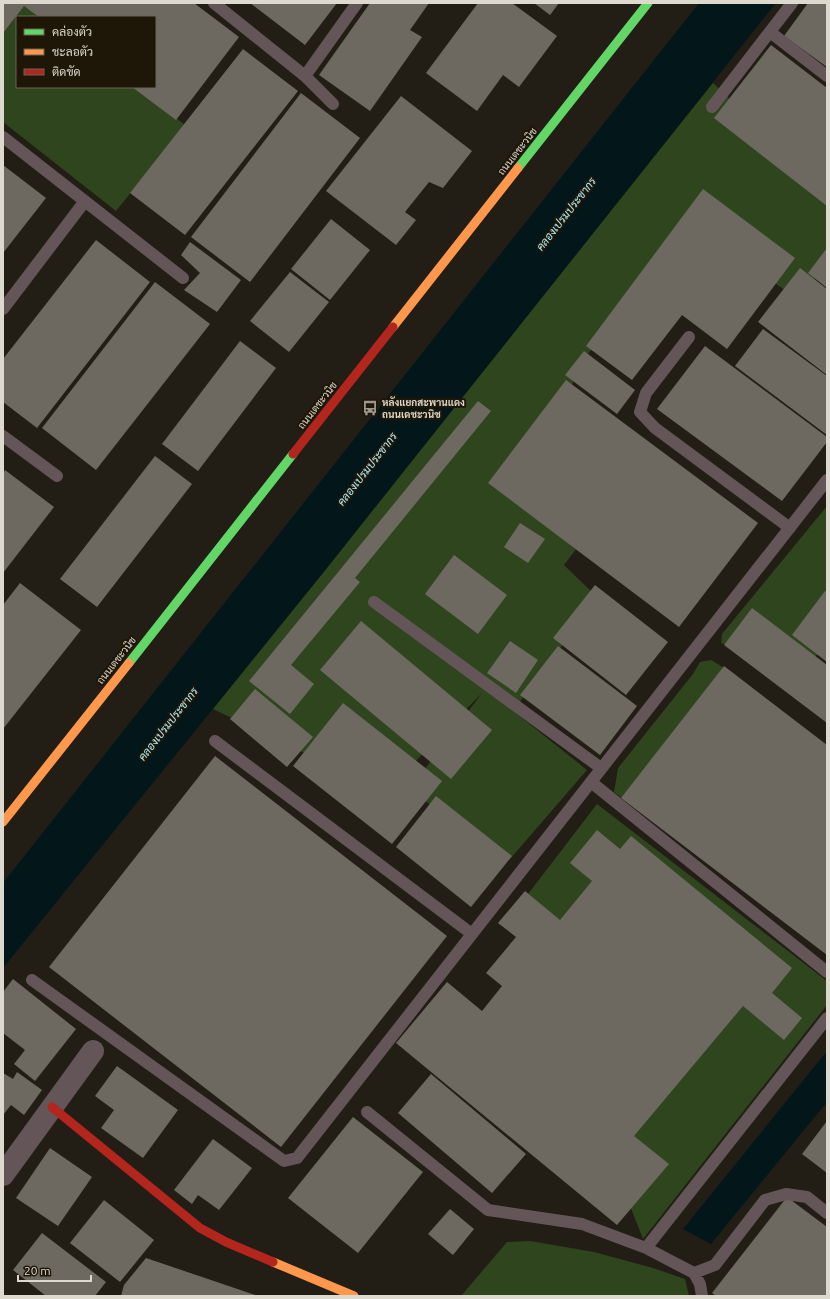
<svg xmlns="http://www.w3.org/2000/svg" width="830" height="1299" font-family="Ubuntu,Sarabun,sans-serif">
<style>
.green{fill:#2f451e}
.water{fill:#03171b}
.building{fill:#6d6961}
.lines{fill:none;stroke-linecap:round;stroke-linejoin:round}
.lane{stroke:#635558;stroke-width:12}
.street{stroke:#635558;stroke-width:22}
.fast{stroke:#63d668;stroke-width:9}
.slow{stroke:#ff974d;stroke-width:9}
.jam{stroke:#b3261e;stroke-width:9}
.labels{text-anchor:middle;stroke-width:4;stroke-linejoin:round;paint-order:stroke}
.street-label{font-size:10px;fill:#ded9cf;stroke:#1e1707}
.poi-label{font-size:10px;font-weight:bold;fill:#ded9cf;stroke:#1e1707;text-anchor:start}
.water-label{font-size:11px;font-style:italic;fill:#aeecff;stroke:#1e1707}
</style>
<rect width="100%" height="100%" fill="#221e15"/>
<path class="green" d="M19,3L48,17H17V87H137L185,125L116,211L3,122V23Z
M713,83L827,193V267L796,297L691,229L582,361L569,392L583,540L564,565L598,598L519,703L487,690L587,770L510,859L409,790L482,693L410,767L321,761L213,709Z
M827,506V647L802,667L721,643L722,634Z
M711,660L736,675L635,808L614,792L618,768L693,674L700,662Z
M597,804L827,981V1005L643,1239L515,911Z
M530,1241L594,1252L653,1268L685,1279L689,1296H461L507,1242Z"/>
<path class="water" d="M699,3H776L323,573L3,968V883Z
M827,1051V1102L711,1244L683,1229Z"/>
<path class="building" d="M3,3H194L239,37L176,120L132,87H155V17H39L24,6L3,33Z
M250,3H337L305,45Z
M370,3H429L410,30L422,37L370,111L319,75Z
M478,3H512L557,36L519,87L503,75L477,111L426,73Z
M534,3H559L550,15Z
M808,3H827V67L784,36Z
M771,45L827,88V206L714,118Z
M243,49L298,91L185,235L130,193Z
M301,93L360,138L250,282L191,237Z
M401,96L472,151L443,188L429,182L405,212L416,220L396,245L326,191Z
M3,165L46,198L3,253Z
M703,189L795,258L727,349L682,315L632,380L586,346Z
M331,219L370,250L330,300L291,269Z
M96,240L150,282L37,428L3,402V359Z
M190,242L241,280L217,312L184,290L200,273L181,255Z
M827,248V288L808,273Z
M800,268L827,289V375L758,322Z
M290,272L329,302L289,352L250,321Z
M155,282L210,324L96,470L42,428Z
M763,329L827,376V435L735,366Z
M240,341L276,368L198,471L162,444Z
M705,346L827,437V442L782,501L657,409Z
M584,351L635,390L617,414L565,375Z
M566,380L758,523L679,627L488,483Z
M478,401L491,411L355,578L360,582L291,665L314,684L290,714L249,681Z
M155,456L192,484L97,607L60,579Z
M5,470L54,507L3,573V474Z
M520,523L545,539L528,563L504,547Z
M454,555L507,595L478,634L425,594Z
M20,583L81,630L3,729V605Z
M595,585L668,642L626,695L553,638Z
M825,591L827,593V662L792,635Z
M752,608L827,665V723L724,645Z
M361,621L492,730L451,779L320,670Z
M510,641L538,660L516,693L487,673Z
M558,646L637,706L600,755L520,695Z
M724,666L827,745V955L621,798Z
M255,689L313,737L287,767L230,719Z
M343,703L442,781L392,844L293,766Z
M215,756L447,936L281,1147L49,967Z
M436,796L512,856L471,907L396,847Z
M597,830L620,849L631,836L792,968L772,993L802,1018L784,1040L743,1006L634,1136L669,1164L617,1225L396,1043L447,982L482,1011L502,986L486,973L516,937L498,923L525,891L560,920L592,881L570,863Z
M13,979L76,1029L35,1081L14,1064L25,1050L3,1033V992Z
M117,1066L178,1110L143,1158L101,1128L114,1110L95,1096Z
M17,1072L42,1090L24,1115L11,1105L3,1115V1073L13,1079Z
M431,1074L526,1154L492,1193L398,1113Z
M353,1117L423,1172L358,1253L288,1198Z
M827,1121V1173L802,1154Z
M213,1139L252,1168L219,1210L198,1195L192,1204L174,1190Z
M50,1148L92,1177L58,1226L16,1198Z
M787,1197L827,1227V1296H716L712,1293Z
M104,1200L154,1240L120,1282L70,1243Z
M450,1209L474,1229L453,1255L428,1234Z
M42,1233L106,1282L95,1296H46L13,1270Z
M146,1258L258,1296H121L124,1285Z"/>
<g class="lines">
<path class="lane" d="M214,3L305,76L333,104
M770,32L827,76
M305,76L357,3
M712,107L792,3
M3,137L183,278
M3,309L85,201
M689,337L646,393L640,412L655,428L790,528
M3,436L57,476
M374,602L601,768
M215,741L472,934
M591,782L827,972
M32,980L284,1161L297,1158L827,480
M367,1112L488,1210L582,1224L646,1248L694,1273L700,1284L702,1296
M646,1248L827,1018
M694,1273L715,1265L765,1200L786,1194L807,1197L827,1213"/>
<path class="street" d="M3,1175L93,1051"/>
<path class="fast" d="M518,168L648,3
M129,663L293,454"/>
<path class="slow" d="M393,327L518,168
M3,822L129,663
M273,1262L354,1296"/>
<path class="jam" d="M293,454L393,327
M52,1107L200,1228L226,1242L273,1262"/>
</g>
<defs>
<g id="bus-bare" transform="scale(1.2)"><path d="M-5-6H5V4H4V6H2V4H-2V6H-4V4H-5ZM-3.5-4V0h7V-4ZM-3.5 1.2v1.5H-2V1.2ZM2 1.2v1.5H3.5V1.2Z" fill="#9c988e" stroke="#1e1707" stroke-width="2.5" paint-order="stroke"/></g>
</defs>
<g fill-rule="evenodd">
<use href="#bus-bare" x="370" y="408"/>
</g>
<g class="labels">
<g class="street-label">
<text transform="translate(517 151) rotate(-52)" y="4">ถนนเตชะวนิช</text>
<text transform="translate(317 405) rotate(-52)" y="4">ถนนเตชะวนิช</text>
<text transform="translate(116 660) rotate(-52)" y="4">ถนนเตชะวนิช</text>
</g>
<g class="poi-label">
<text x="382" y="406">หลังแยกสะพานแดง<tspan x="382" dy="12">ถนนเดชะวนิช</tspan></text>
</g>
<g class="water-label">
<text transform="translate(566 214) rotate(-52)" y="4">คลองเปรมประชากร</text>
<text transform="translate(367 469) rotate(-52)" y="4">คลองเปรมประชากร</text>
<text transform="translate(168 724) rotate(-52)" y="4">คลองเปรมประชากร</text>
</g>
</g>
<rect width="830" height="1299" fill="none" stroke="#ded9cf" stroke-width="8"/>
<rect x="16" y="16" width="140" height="72" fill="#1e1707" stroke="#6b6557"/>
<rect x="24" y="29" width="20" height="6" fill="#63d668" stroke="#6b6557"/>
<text x="52" y="36" font-size="12" fill="#ded9cf">คล่องตัว</text>
<rect x="24" y="49" width="20" height="6" fill="#ff974d" stroke="#6b6557"/>
<text x="52" y="56" font-size="12" fill="#ded9cf">ชะลอตัว</text>
<rect x="24" y="69" width="20" height="6" fill="#b3261e" stroke="#6b6557"/>
<text x="52" y="76" font-size="12" fill="#ded9cf">ติดขัด</text>
<path d="M18 1275v6h73v-6" fill="none" stroke="#ded9cf" stroke-width="2"/>
<text x="24" y="1275" font-size="12" fill="#ded9cf" stroke="#1e1707" stroke-width="3" paint-order="stroke">20 m</text>
</svg>
